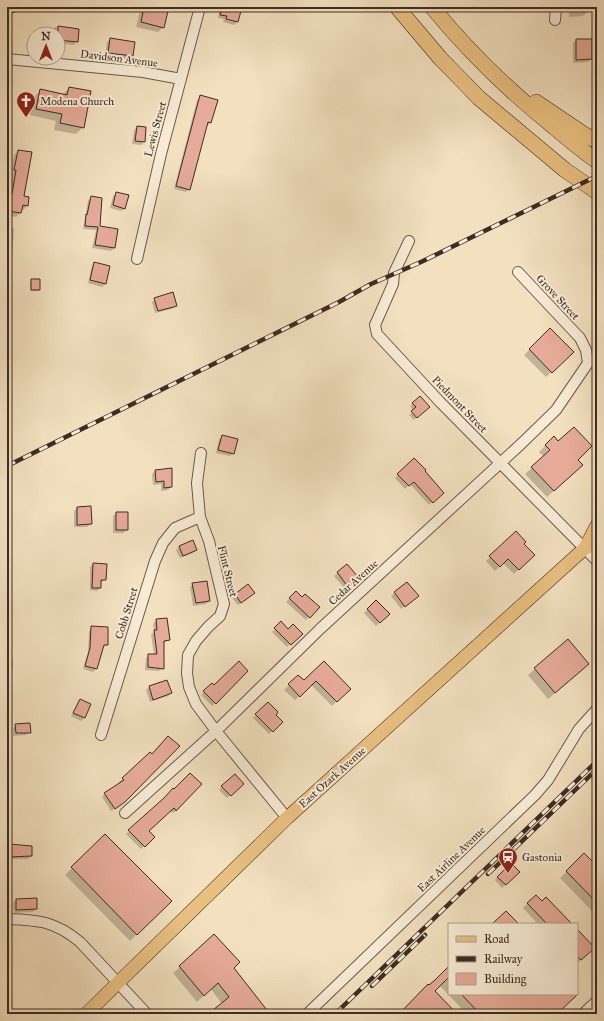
<svg xmlns="http://www.w3.org/2000/svg" width="604" height="1021" font-family="'IM FELL Great Primer',serif">
<style>
.shadow{fill:#0003}
.building{fill:#e6ab99;stroke:#3d2c24}
.lines{fill:none;stroke-linecap:round;stroke-linejoin:round}
.minor-casing{stroke:#6a594b;stroke-width:12}
.major-casing{stroke:#3d2c24;stroke-width:14}
.highway-casing{stroke:#3d2c24;stroke-width:16}
.minor{stroke:#f7ebd5;stroke-width:10}
.major{stroke:#e9c080;stroke-width:13}
.highway{stroke:#e9c080;stroke-width:15}
.rail-casing{stroke:#3d2c24;stroke-width:4.5}
.rail{stroke:#f7ebd5;stroke-width:3;stroke-dasharray:9;stroke-linecap:butt}
.labels{text-anchor:middle;stroke-width:4;stroke-linejoin:round;paint-order:stroke}
.street-label{font-size:11px;fill:#3d2c24;stroke:#f7ebd5}
.poi-label{font-size:11px;fill:#3d2c24;stroke:#f7ebd5;text-anchor:start}
</style>
<rect width="100%" height="100%" fill="#f2e0bf"/>
<filter id="stains"><feTurbulence type="fractalNoise" baseFrequency=".005" numOctaves="4"/><feColorMatrix values="0 0 0 0 .2 0 0 0 0 .09 0 0 0 0 .02 0 0 0 .5 -.17"/></filter>
<radialGradient id="worn" r=".72"><stop offset=".6" stop-color="#630" stop-opacity="0"/><stop offset="1" stop-color="#630" stop-opacity=".3"/></radialGradient>
<path class="shadow" d="M141,7H158L163,27L158,32L136,27Z
M220,7H241L237,22L234,25L223,22L224,19L218,18Z
M569,7H586V13L583,16L569,17Z
M55,27L78,29L77,41L74,45L58,43V34H51L52,30Z
M110,39L133,56L129,59L105,56L107,42Z
M576,40L591,59L588,62L573,63V43Z
M69,88L83,127L76,134L54,130L56,121L30,115L34,97L40,91L62,95Z
M200,97L211,122L207,126L206,125L189,189L186,192L174,189L197,100Z
M137,127L144,142L141,145L132,144L134,130Z
M18,151L23,197L28,198L27,206L23,210H21L20,213L16,217L7,215V194H9L12,174H11L14,155Z
M116,193L125,208L121,211L110,208L113,196Z
M91,197L99,227L117,230L114,248L111,251L92,248L96,230L83,229L88,201Z
M7,228H14L10,289L7,292Z
M95,263L105,284L102,287L88,283L92,266Z
M31,280L39,289L38,291H30V282Z
M155,299L176,305L172,309L155,313L152,302Z
M550,330L572,352L546,377L524,355Z
M420,397L425,410L414,420L409,415L414,411L410,406Z
M223,436L233,453L230,456L216,453L219,439Z
M546,445L577,460L575,472L547,497L525,474L544,457L539,452Z
M414,459L443,493L429,505L410,484L405,489L395,478Z
M155,471L171,487L168,490L161,491V484L153,485L152,474Z
M90,507L91,524L87,527H74V511L77,508Z
M116,513L127,530L123,533H113V516Z
M516,532L522,544L533,555L514,574L503,563L495,571L486,561Z
M193,542L196,550L193,553L180,558L176,550L179,547Z
M93,564L105,579L102,582H100V588L97,591L90,590V567Z
M347,565L355,581L345,589L334,576Z
M7,574L8,584L7,585Z
M407,583L414,599L401,609L391,596Z
M193,584L209,601L206,604L193,606L190,587Z
M296,592L302,598L318,607L306,620L286,602Z
M236,595L250,596L238,605L232,598Z
M376,601L388,614L376,626L364,613Z
M166,619L169,640L163,643V668L159,671L145,670L146,658L149,655H154L151,634L154,632L153,624L156,620Z
M281,623L288,630L301,634L287,647L272,632Z
M92,627L107,628V645L102,648L96,669L93,672L83,669L88,652L89,631Z
M7,658H13V669L11,671V688L9,690H7Z
M324,662L350,689L332,706L311,685L295,700L284,690L298,676L304,682Z
M535,669L581,671L548,699L528,675Z
M247,671L212,706L201,695L212,684L214,686Z
M167,681L171,693L168,696L150,702L146,690L149,687Z
M80,700L90,705L84,718L81,721L71,716L77,704Z
M268,703L274,715L281,722L269,734L253,718Z
M16,725L29,732L26,735L13,736V728Z
M179,747L121,805L111,811L102,797L105,794L121,783L119,782L150,753L152,756Z
M7,750H9V760L7,761Z
M234,775L242,784L227,798L219,790Z
M200,784L173,813L170,811L148,832L153,837L141,849L126,834L162,801Z
M105,835L170,901L130,941L65,875Z
M7,845H20L31,856L28,859H7Z
M584,855L597,868V916L560,878Z
M511,865L518,872L502,888L495,880Z
M536,896L542,902L571,924H538L523,908Z
M36,899V909L33,912L14,913L13,903L16,900Z
M577,930L594,948L577,964Z
M180,967L233,968L264,1014H210L222,1004L211,989L197,1002L173,973Z
M449,967V994H570L556,1014H467L439,985L433,991L456,1014H400L404,1010L403,1009L428,986Z"/>
<path class="building" d="M144,7H159V9L168,11L164,28L141,22Z
M222,7H242L238,22L226,19L227,16L220,15Z
M58,26L79,29L78,42L58,40Z
M110,38L135,42L133,56L108,53Z
M576,39H592V59L576,60Z
M69,87L91,91L84,128L60,123L62,114L36,109L40,89L67,95Z
M200,95L218,100L211,123L208,122L190,190L176,186Z
M137,126L146,127L145,142L135,141Z
M18,150L32,152L24,196L29,197L28,206L23,205L21,213L7,211V193L12,194L16,170H14Z
M116,192L129,195L125,209L113,205Z
M91,196L102,198L100,226L118,229L115,248L95,245L98,227L85,226L86,214L87,215Z
M94,262L110,266L106,284L90,280Z
M31,279H40V290H31Z
M173,292L177,306L158,311L154,298Z
M550,328L574,352L552,373L529,349Z
M420,396L430,407L417,418L411,411L416,407L412,403Z
M574,427L592,446L578,460L583,465L554,491L531,467L550,450L545,445L554,436L558,441Z
M222,435L238,439L234,454L218,450Z
M414,458L426,470L425,471L444,493L433,503L414,482L409,486L397,474Z
M172,468V487L164,488V481L156,482L155,470Z
M91,506L92,524L77,525V507Z
M116,512H128V530H116Z
M516,531L526,542L524,544L535,555L519,570L508,559L500,567L489,556Z
M193,540L197,550L183,556L179,546Z
M93,563L107,564L106,580H101V588H92Z
M347,564L359,578L348,587L337,572Z
M207,581L210,601L196,603L192,583Z
M407,582L419,596L405,607L394,592Z
M248,584L255,593L241,603L235,594Z
M296,591L302,597L305,594L320,607L310,618L289,598Z
M376,600L390,614L380,623L367,609Z
M167,618L170,640L164,641V669L148,667V654H157L154,630H157L156,619Z
M281,621L288,629L293,624L303,634L291,645L274,628Z
M91,626L108,627V645H104L97,669L85,666L90,648Z
M568,639L589,664L555,693L534,668Z
M239,661L248,671L216,704L203,691L212,683L214,685Z
M324,661L351,689L337,702L316,681L300,697L288,684L298,675L304,680Z
M167,680L172,693L153,700L149,686Z
M80,699L91,704L85,718L73,713Z
M268,702L278,712L276,715L283,722L273,732L255,714Z
M30,723L31,733H16L15,724Z
M168,736L180,746L125,802L115,809L104,793L124,780L122,778L150,752L152,754Z
M190,773L202,784L176,811L174,808L149,831L155,837L145,847L128,830L164,798L173,788L174,789Z
M235,774L244,784L231,796L221,786Z
M105,834L172,901L137,935L71,867Z
M9,844L32,846V856L10,857Z
M584,853L597,866V903L566,871Z
M511,863L520,872L506,885L497,877Z
M536,895L542,901L546,897L572,924H547L527,903Z
M37,898V909L16,910V899Z
M506,911L519,924H492Z
M577,929L595,948L581,960L577,956Z
M214,934L240,962L234,968L270,1014H208L229,997L218,983L204,996L179,966Z
M449,966V977L435,991L457,1014H399L428,984L429,985L435,980Z
M461,994H578L557,1014H480Z"/>
<g class="lines">
<g class="minor-casing">
<path id="minor" d="M7,8L13,7
M555,20L556,7
M7,59L143,72L181,79
M409,241L394,273L393,284L375,325L377,334L440,402L597,561
M137,259L161,154L200,7
M201,453L197,483L200,517L209,541L224,604L220,616L208,627L196,641L188,655L187,673L189,687L196,704L216,731L287,818
M101,735L155,561L163,543L175,528L200,517
M125,813L216,731L320,629L521,444L556,410L588,363L586,350L580,338L518,272
M7,919C38,920 55,921 80,942L147,1014
M307,1014L535,795L548,780L579,729L597,709
M583,1014L597,1001"/>
</g>
<g class="major-casing">
<path id="major" d="M585,548L597,525
M86,1014L287,818L585,548L597,543"/>
</g>
<g class="highway-casing">
<path id="highway" d="M397,7L440,58L479,98L565,170L597,192
M432,7C468,51 509,91 554,127C568,139 582,151 597,161
M536,102L585,135L597,141"/>
</g>
<use href="#minor" class="minor"/>
<use href="#major" class="major"/>
<use href="#highway" class="highway"/>
<g class="rail-casing">
<path id="rail" d="M7,466L339,302L371,284L421,262L597,176
M488,874L597,769
M372,986L425,935
M335,1014L597,761"/>
</g>
<use href="#rail" class="rail"/>
</g>
<defs>
<g id="church-pin" transform="scale(1)"><path d="M0 17L-7.5 6A9.5 9.5 0 1 1 7.5 6Z" fill="#8f2418" stroke="#f7ebd5"/><path d="M-1.2-6h2.4v3.5h3.3v2.4h-3.3V6h-2.4V-.1h-3.3v-2.4h3.3Z" fill="#fff"/></g>
<g id="station-pin" transform="scale(1)"><path d="M0 17L-7.5 6A9.5 9.5 0 1 1 7.5 6Z" fill="#8f2418" stroke="#f7ebd5"/><path d="M-3-6H3Q5-6 5-4V2Q5 4 3 4L4.5 6H3L1.5 4h-3L-3 6H-4.5L-3 4Q-5 4-5 2V-4Q-5-6-3-6ZM-3.5-4v3h7v-3ZM-3.5 1v1.5H-2V1ZM2 1v1.5H3.5V1Z" fill="#fff"/></g>
</defs>
<g fill-rule="evenodd">
<use href="#church-pin" x="26" y="101"/>
<use href="#station-pin" x="508" y="857"/>
</g>
<g class="labels">
<g class="street-label">
<text transform="translate(119 58) rotate(7)" y="4">Davidson Avenue</text>
<text transform="translate(155 129) rotate(-75)" y="4">Lewis Street</text>
<text transform="translate(558 297) rotate(47)" y="4">Grove Street</text>
<text transform="translate(460 404) rotate(46)" y="4">Piedmont Street</text>
<text transform="translate(228 571) rotate(76)" y="4">Flint Street</text>
<text transform="translate(353 582) rotate(-42)" y="4">Cedar Avenue</text>
<text transform="translate(126 613) rotate(-73)" y="4">Cobb Street</text>
<text transform="translate(332 777) rotate(-42)" y="4">East Ozark Avenue</text>
<text transform="translate(451 859) rotate(-44)" y="4">East Airline Avenue</text>
</g>
<g class="poi-label">
<text x="40" y="105">Modena Church</text>
<text x="522" y="861">Gastonia</text>
</g>
</g>
<rect width="604" height="1021" fill="none" stroke="#f2e0bf" stroke-width="24"/>
<rect x="8" y="8" width="588" height="1005" fill="none" stroke="#3d2c24" stroke-width="2"/>
<rect x="12" y="12" width="580" height="997" fill="none" stroke="#3d2c24"/>
<rect x="448" y="923" width="130" height="72" fill="#f7ebd5" stroke="#ad9f8e"/>
<rect x="456" y="936" width="20" height="6" fill="#e9c080" stroke="#ad9f8e"/>
<text x="484" y="943" font-size="12" fill="#3d2c24">Road</text>
<rect x="456" y="956" width="20" height="6" fill="#3d2c24" stroke="#ad9f8e"/>
<text x="484" y="963" font-size="12" fill="#3d2c24">Railway</text>
<rect x="456" y="973" width="20" height="12" fill="#e6ab99" stroke="#ad9f8e"/>
<text x="484" y="983" font-size="12" fill="#3d2c24">Building</text>
<g transform="translate(46 46)"><circle r="19" fill="#f7ebd5" stroke="#ad9f8e"/>
<path d="M0-3L7 15L0 10L-7 15Z" fill="#8f2418"/>
<text y="-6" font-size="11" font-weight="bold" text-anchor="middle" fill="#3d2c24">N</text>
</g>
<rect width="100%" height="100%" filter="url(#stains)"/>
<rect width="100%" height="100%" fill="url(#worn)"/>
</svg>
